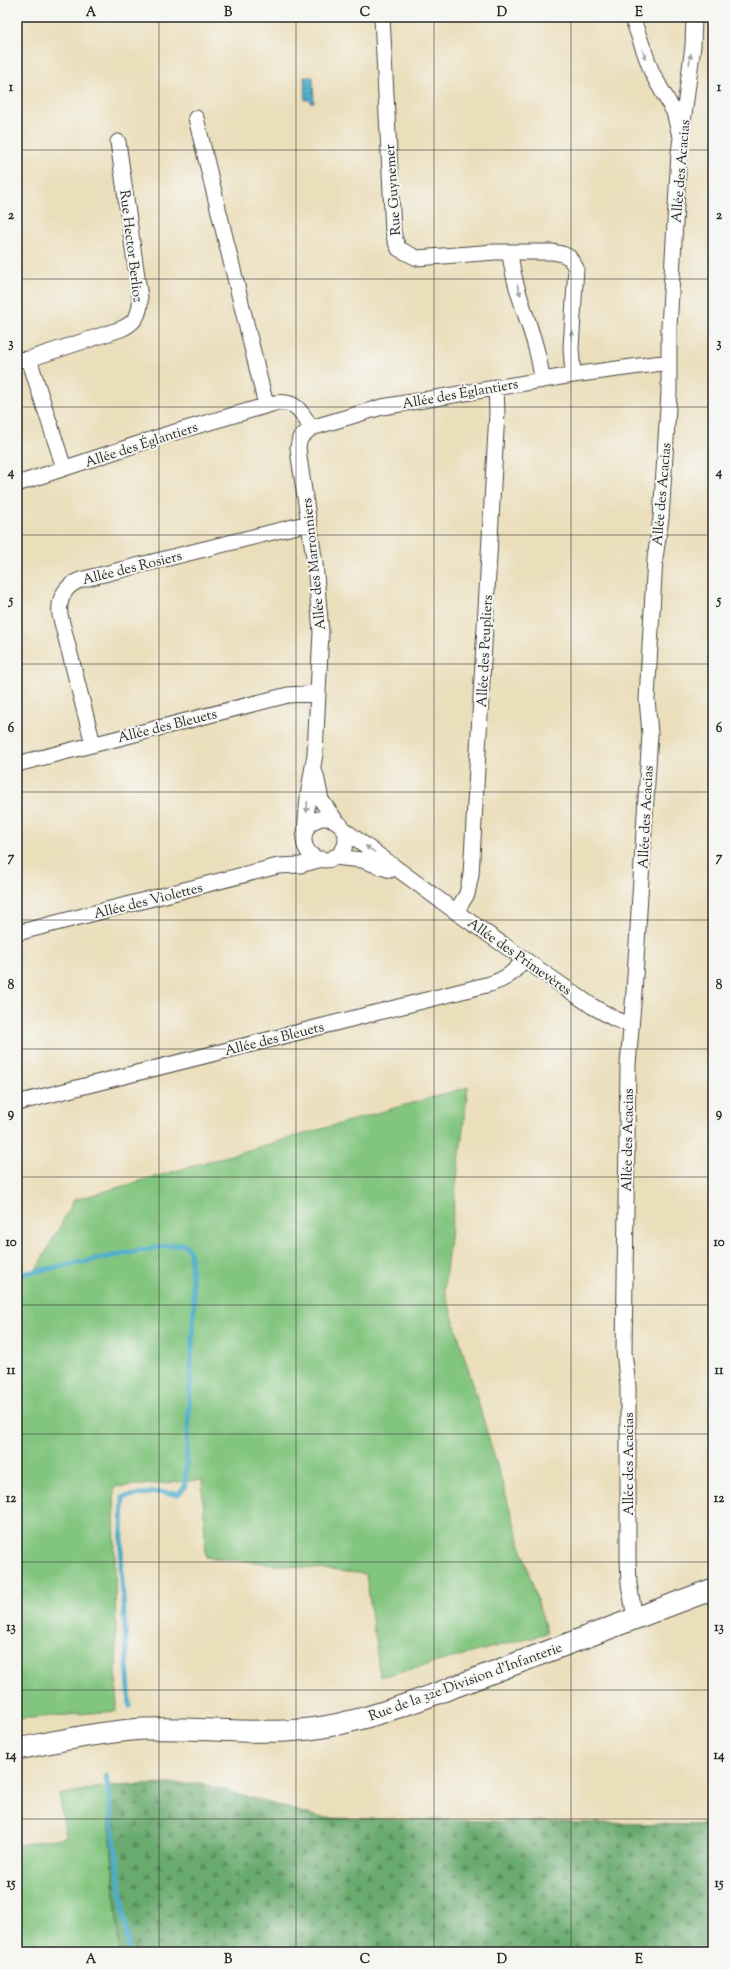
<svg xmlns="http://www.w3.org/2000/svg" width="730" height="1969" font-family="'Sorts Mill Goudy',serif">
<style>
.grass{fill:#82c57f;stroke:#567855}
.forest{fill:url(#forest-firs);stroke:#4a6a4c}
.water{fill:url(#water-rules);stroke:#3c6c7c}
.lines{fill:none;stroke-linecap:round;stroke-linejoin:round}
.stream{stroke:#4dadcc;stroke-width:5}
.street-casing{stroke:#484641;stroke-width:17}
.secondary-casing{stroke:#484641;stroke-width:23}
.street{stroke:#fff;stroke-width:15}
.secondary{stroke:#fff;stroke-width:21}
.oneway{fill:#a0a0a0}
.grid{fill:none;stroke:#2b2b2b;stroke-width:1;stroke-opacity:0.55}
.labels{text-anchor:middle;stroke-width:4;stroke-linejoin:round;paint-order:stroke}
.street-label{font-size:14px;fill:#2b2b2b;stroke:#f6f6f2}
.neatline{fill:none;stroke:#2b2b2b;stroke-width:1.5}
.grid-label{font-size:13px;text-anchor:middle;font-weight:bold;fill:#2b2b2b}
</style>
<defs>
<pattern id="forest-firs" width="22" height="20" patternUnits="userSpaceOnUse"><rect width="22" height="20" fill="#69aa6e"/><path d="M5 1l3.5 6h-7zM16 11l3.5 6h-7z" fill="#578b5b"/></pattern>
<pattern id="water-rules" width="6" height="5" patternUnits="userSpaceOnUse"><rect width="6" height="5" fill="#4dadcc"/><path d="M0 2.5h6" fill="none" stroke="#408da6"/></pattern>
</defs>
<rect width="100%" height="100%" fill="#f6f6f2"/>
<filter id="ink" filterUnits="userSpaceOnUse"><feTurbulence type="fractalNoise" baseFrequency=".025" numOctaves="2"/><feDisplacementMap in="SourceGraphic" scale="8" xChannelSelector="R" yChannelSelector="G"/><feConvolveMatrix kernelMatrix="1 2 1 2 8 2 1 2 1" color-interpolation-filters="sRGB"/></filter>
<filter id="wash" filterUnits="userSpaceOnUse"><feTurbulence type="fractalNoise" baseFrequency=".012" numOctaves="4" result="noise"/><feDisplacementMap in="SourceGraphic" scale="16" xChannelSelector="R" yChannelSelector="G"/><feGaussianBlur stdDeviation="0.9" result="paint"/><feColorMatrix in="noise" values="0 0 0 0 0 0 0 0 0 0 0 0 0 0 0 0 0 1.4 0 .05"/><feComposite in="paint" operator="in"/></filter>
<g filter="url(#wash)">
<rect width="100%" height="100%" fill="#ebdebb"/>
<path class="grass" d="M468,1087L444,1288L547,1633L380,1677L366,1574L206,1557L202,1480L114,1487L117,1711L17,1719V1275L36,1270L74,1200Z
M107,1786L119,1952H17V1845L66,1837L59,1795Z"/>
<path class="forest" d="M201,1783L322,1818L713,1825V1952H119L107,1786Z"/>
<path class="water" d="M304,77H313L314,102L311,103V100H305Z"/>
<g class="lines">
<path class="stream" d="M17,1275L164,1246L184,1244L190,1252L194,1305L185,1487L178,1494L157,1492L123,1497L121,1566L130,1706
M106,1775L129,1952"/>
</g>
</g>
<g filter="url(#ink)">
<g class="lines">
<g class="street-casing">
<path id="street" d="M382,17L393,231L395,240L399,249L417,258L495,252H553L562,254L569,257L576,268L571,348L573,375
M632,17L652,73L674,112L679,132
M196,118L266,405
M510,252C514,296 538,336 542,380
M29,359L64,468
M17,360L29,359L121,329C135,323 141,314 140,298L118,142
M17,484L165,435L275,403C296,400 302,412 311,428
M93,744L60,615C58,599 65,586 80,580L309,523
M17,764L288,695L318,693
M316,775L321,800L336,821
M304 839a21 21 0 1 1 42 0a21 21 0 1 1-42 0Z
M343,829L456,912L592,1006L615,1019L631,1025
M305,833L308,796L315,754L321,632L315,564L299,457L298,447L300,438L311,428L382,407L573,375L669,362
M334,857L362,860L390,870
M456,912L467,894L471,875L497,413L496,387
M17,933L278,866L300,865L322,859
M17,1103L490,984C506,979 514,973 524,959
M635,1618L629,1584L628,1559V1387L624,1352L628,1065L634,992L650,734L647,699L655,558L661,518L669,392V328L679,153L693,46L694,17"/>
</g>
<g class="secondary-casing">
<path id="secondary" d="M17,1749C59,1741 100,1732 143,1729C191,1727 238,1733 286,1731C336,1729 383,1713 430,1696L713,1589"/>
</g>
<use href="#street" class="street"/>
<use href="#secondary" class="secondary"/>
</g>
<defs><path id="oneway-solid" d="M-6-.8H1V-3.2L6.5 0L1 3.2V.8H-6Z"/></defs>
<g class="oneway">
<use href="#oneway-solid" transform="translate(644 54) rotate(69)"/>
<use href="#oneway-solid" transform="translate(690 59) rotate(-81)"/>
<use href="#oneway-solid" transform="translate(519 290) rotate(73)"/>
<use href="#oneway-solid" transform="translate(572 336) rotate(-86)"/>
<use href="#oneway-solid" transform="translate(307 807) rotate(94)"/>
<use href="#oneway-solid" transform="translate(370 849) rotate(-146)"/>
</g>
</g>
<path class="grid" d="M159,17V1952M296,17V1952M434,17V1952M571,17V1952M17,150H713M17,279H713M17,407H713M17,535H713M17,664H713M17,792H713M17,920H713M17,1049H713M17,1177H713M17,1305H713M17,1434H713M17,1562H713M17,1690H713M17,1819H713"/>
<g class="labels">
<g class="street-label">
<text transform="translate(680 171) rotate(-85)" y="5">Allée des Acacias</text>
<text transform="translate(392 190) rotate(-94)" y="5">Rue Guynemer</text>
<text transform="translate(132 246) rotate(83)" y="5">Rue Hector Berlioz</text>
<text transform="translate(460 393) rotate(-10)" y="5">Allée des Églantiers</text>
<text transform="translate(141 444) rotate(-18)" y="5">Allée des Églantiers</text>
<text transform="translate(661 494) rotate(-85)" y="5">Allée des Acacias</text>
<text transform="translate(313 564) rotate(-96)" y="5">Allée des Marronniers</text>
<text transform="translate(132 567) rotate(-14)" y="5">Allée des Rosiers</text>
<text transform="translate(484 651) rotate(-87)" y="5">Allée des Peupliers</text>
<text transform="translate(167 725) rotate(-14)" y="5">Allée des Bleuets</text>
<text transform="translate(645 817) rotate(-87)" y="5">Allée des Acacias</text>
<text transform="translate(148 900) rotate(-14)" y="5">Allée des Violettes</text>
<text transform="translate(520 956) rotate(35)" y="5">Allée des Primevères</text>
<text transform="translate(274 1038) rotate(-14)" y="5">Allée des Bleuets</text>
<text transform="translate(627 1140) rotate(-89)" y="5">Allée des Acacias</text>
<text transform="translate(628 1464) rotate(-90)" y="5">Allée des Acacias</text>
<text transform="translate(465 1681) rotate(-20)" y="5">Rue de la 32e Division d'Infanterie</text>
</g>
</g>
<rect width="730" height="1969" fill="none" stroke="#f6f6f2" stroke-width="44"/>
<rect x="22" y="22" width="686" height="1925" class="neatline"/>
<g class="grid-label">
<text x="91" y="16">A</text>
<text x="228" y="16">B</text>
<text x="365" y="16">C</text>
<text x="502" y="16">D</text>
<text x="639" y="16">E</text>
<text x="11" y="91">1</text>
<text x="719" y="91">1</text>
<text x="11" y="219">2</text>
<text x="719" y="219">2</text>
<text x="11" y="347">3</text>
<text x="719" y="347">3</text>
<text x="11" y="476">4</text>
<text x="719" y="476">4</text>
<text x="11" y="604">5</text>
<text x="719" y="604">5</text>
<text x="11" y="732">6</text>
<text x="719" y="732">6</text>
<text x="11" y="861">7</text>
<text x="719" y="861">7</text>
<text x="11" y="989">8</text>
<text x="719" y="989">8</text>
<text x="11" y="1117">9</text>
<text x="719" y="1117">9</text>
<text x="11" y="1246">10</text>
<text x="719" y="1246">10</text>
<text x="11" y="1374">11</text>
<text x="719" y="1374">11</text>
<text x="11" y="1502">12</text>
<text x="719" y="1502">12</text>
<text x="11" y="1631">13</text>
<text x="719" y="1631">13</text>
<text x="11" y="1759">14</text>
<text x="719" y="1759">14</text>
<text x="11" y="1887">15</text>
<text x="719" y="1887">15</text>
<text x="91" y="1963">A</text>
<text x="228" y="1963">B</text>
<text x="365" y="1963">C</text>
<text x="502" y="1963">D</text>
<text x="639" y="1963">E</text>
</g>
</svg>
